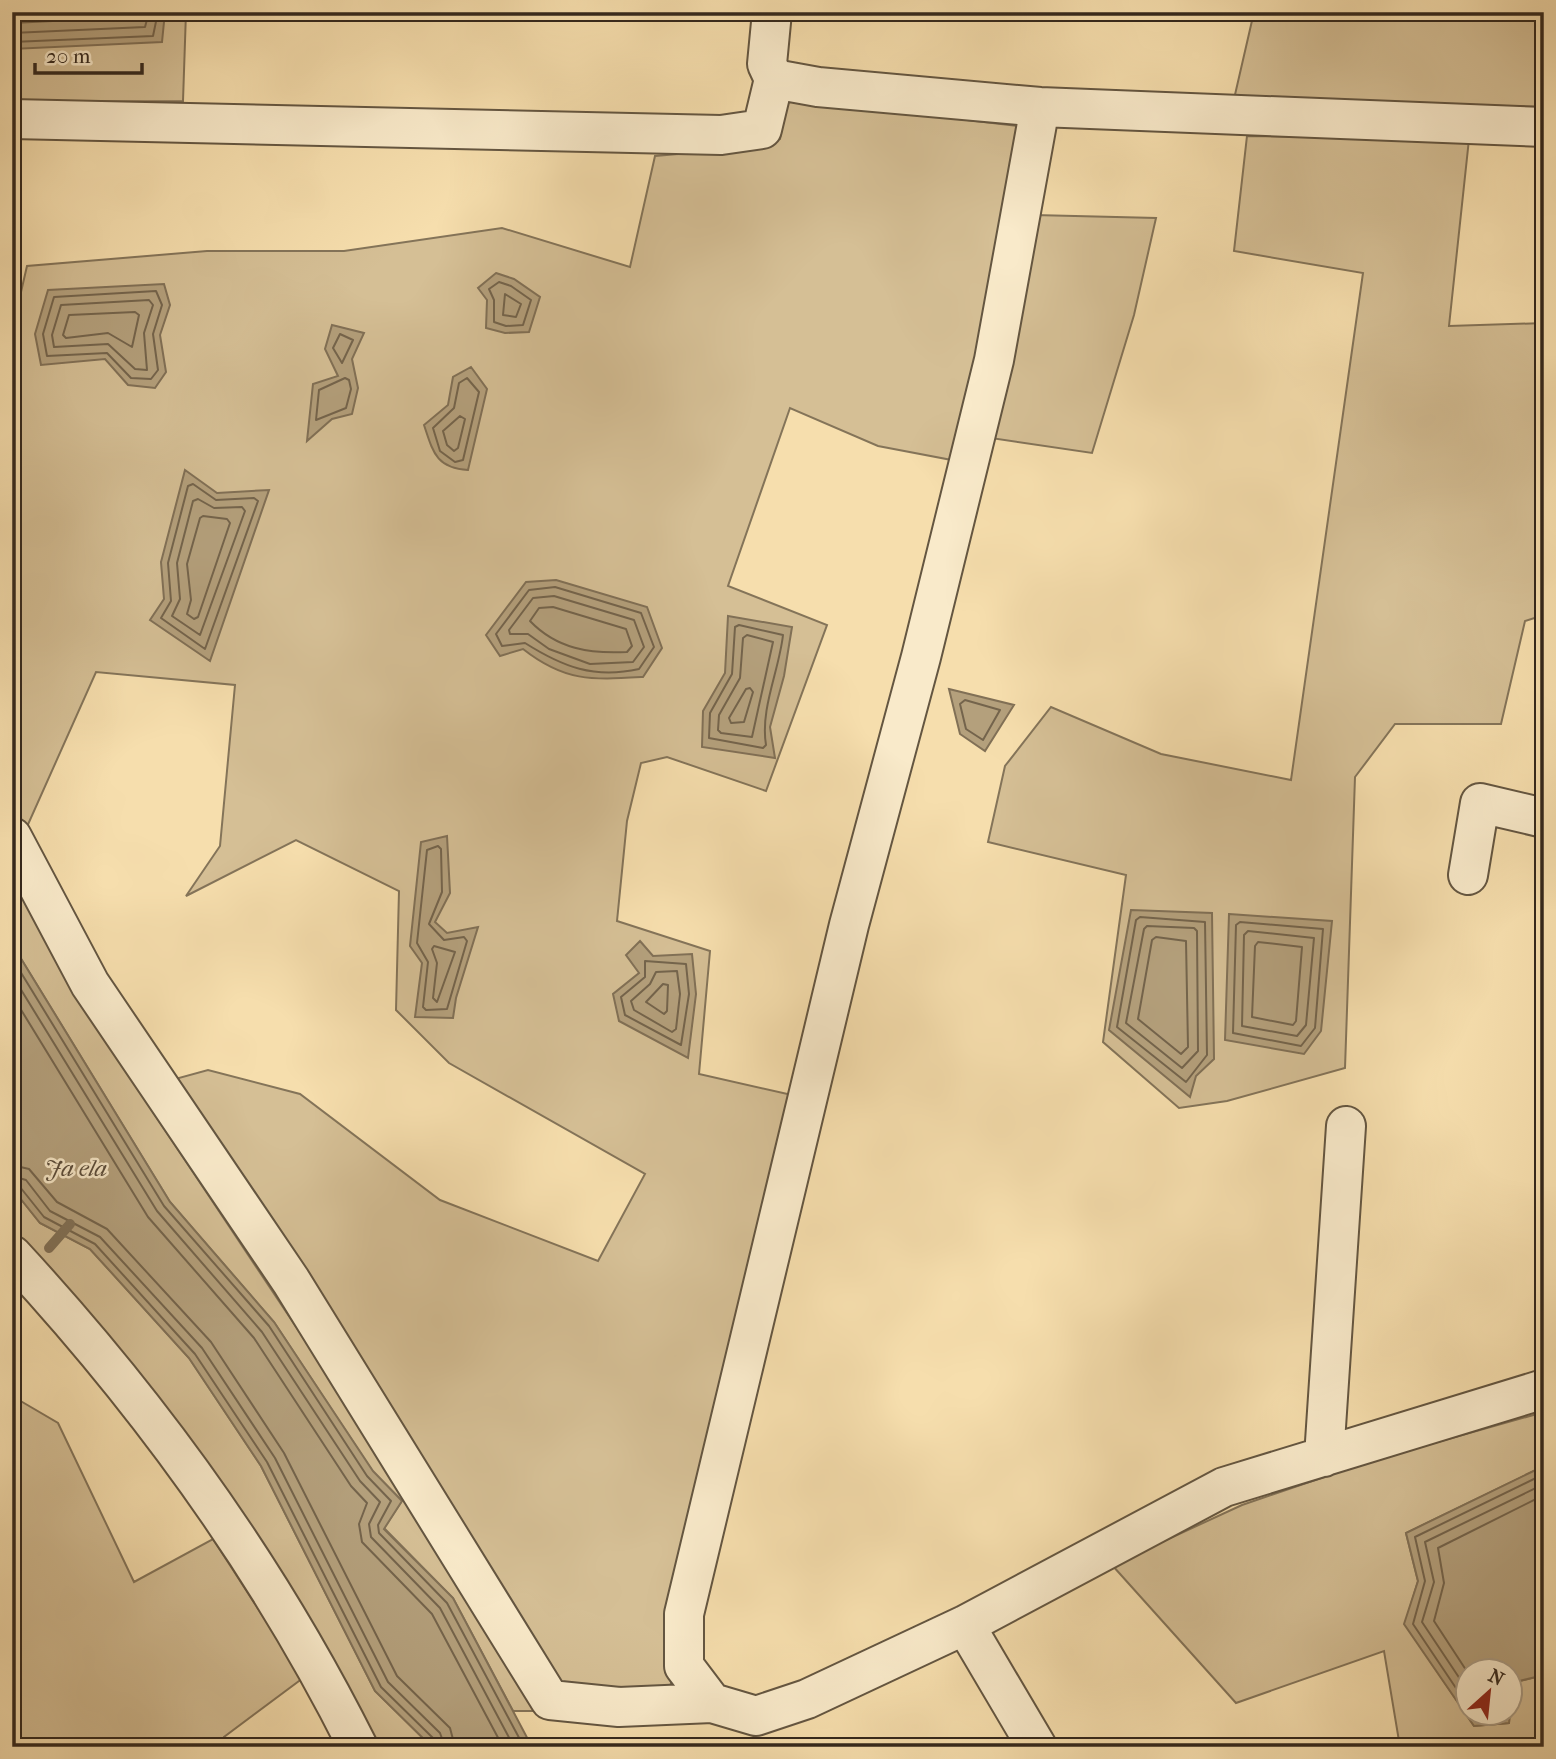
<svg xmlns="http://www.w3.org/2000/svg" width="1556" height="1759" font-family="'IM FELL French Canon',serif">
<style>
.green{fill:#d5bf95;stroke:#847459;stroke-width:2}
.water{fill:#b4a07c;stroke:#817056;stroke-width:2}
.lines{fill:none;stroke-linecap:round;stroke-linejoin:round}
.shore{stroke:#74644c;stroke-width:2}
.stream{stroke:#817056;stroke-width:10}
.minor-casing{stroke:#645641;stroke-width:42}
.minor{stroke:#f9eaca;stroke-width:38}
.labels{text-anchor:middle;stroke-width:5;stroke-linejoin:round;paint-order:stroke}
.water-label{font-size:24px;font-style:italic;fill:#5a4c3a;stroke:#f9eaca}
</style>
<rect width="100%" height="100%" fill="#f6dead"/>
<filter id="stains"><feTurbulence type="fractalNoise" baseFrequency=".00286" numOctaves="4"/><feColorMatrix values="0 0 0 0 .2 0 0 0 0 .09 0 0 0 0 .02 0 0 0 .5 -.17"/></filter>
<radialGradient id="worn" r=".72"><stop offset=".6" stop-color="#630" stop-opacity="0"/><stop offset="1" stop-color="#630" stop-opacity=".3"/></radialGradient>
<path class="green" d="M12,12H186L183,101L12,102Z
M1254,12H1544V107L1234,99Z
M787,99L1019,126L957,461L878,446L790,408L728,586L827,625L766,791L667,757L641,763L627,821L617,921L710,951L699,1074L792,1095L670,1688L552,1689L175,1079L208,1070L300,1094L440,1200L598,1261L645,1174L449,1063L396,1010L399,891L296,840L186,896L220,846L235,685L96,672L26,829L12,809V331L27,266L207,251H344L502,228L630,267L655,156L748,148L780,139Z
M1247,136L1469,139L1449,326L1544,323V615L1525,621L1501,724H1395L1355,777L1345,1068L1227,1101L1179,1108L1103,1042L1126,875L988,842L1005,766L1051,707L1161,754L1291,780L1363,273L1234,251Z
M1034,215L1156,218L1134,315L1092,453L984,437Z
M12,862L151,1109L552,1711H513L453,1598L384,1528L402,1501L373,1472L274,1322L170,1202L12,944Z
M12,1188L40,1223L90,1249L189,1358L261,1466L375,1691L432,1747H370L82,1310L12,1234Z
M12,1396L58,1423L134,1582L213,1539L303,1678L224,1737L225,1747H12Z
M1544,1412V1466L1406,1533L1418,1581L1405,1624L1474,1726L1509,1723L1511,1683L1544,1675V1747H1400L1384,1651L1236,1703L1112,1565L1242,1505L1374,1460Z"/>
<path class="water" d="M12,12H165L162,42L12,49Z
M496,273L514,279L540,297L529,332L505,333L486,328L487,300L478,288Z
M164,284L170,305L160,335L166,372L155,388L128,385L105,359L41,365L35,334L48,290Z
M332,325L364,333L352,359L358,388L352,414L332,419L307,441L313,384L338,376L325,349Z
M471,367L487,389L468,470C436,468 433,452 424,425L448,405L453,377Z
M185,470L217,493L269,490L210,661L150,620L164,599L161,562Z
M556,580L647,607L662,648L643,677C592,680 565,682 523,649L500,656L486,635L526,582Z
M728,616L792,627L784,676L770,727L775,758L702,747L703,711L725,673Z
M949,689L1014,705L985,751L960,734Z
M447,836L450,893L435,922L447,933L478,927L456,998L453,1018L415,1017L422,963L410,946L421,842Z
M1131,910L1212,913L1214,1059L1196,1076L1190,1097L1109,1030Z
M1229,914L1332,921L1321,1031L1304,1054L1225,1040Z
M640,941L653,956L692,954L696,994L688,1058L619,1021L613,994L639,973L626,955Z
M12,944L170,1202L274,1322L373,1471L402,1501L384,1529L453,1598L532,1747H432L375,1691L261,1466L189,1358L90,1249L40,1223L12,1188Z
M1544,1466V1675L1511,1683V1689L1510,1672H1468V1714H1510L1509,1723L1474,1726L1404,1624L1418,1581L1406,1533Z"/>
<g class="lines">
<path class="shore" d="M12,23L135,17L139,12
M12,33L145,27L149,12
M12,42L153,36L158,12
M499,282L511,286L531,300L523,325L506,326L494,322V300L489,289Z
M156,291L162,305L153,334L158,370L151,379L131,378L107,353L47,356L43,334L54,297Z
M505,294L521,304L516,317L503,315Z
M149,300L153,305L144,333L147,370L135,369L108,344L54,347L52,335L61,305Z
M135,312L139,315L132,347L108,333L66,338L63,335L69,315Z
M340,334L353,340L342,363L333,348Z
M345,378L349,380L351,389L346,408L316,420L319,390Z
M467,378L479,392L463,460L455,462L440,451L433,428L454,408L459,383Z
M460,416L465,419L458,448L454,451L447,445L443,431Z
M193,484L216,500L254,498L258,501L205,649L161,618L171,601L168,563L188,486Z
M198,499L214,508L242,507L245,511L200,635L172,616L180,599L177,563L193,501Z
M203,516L227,519L230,523L198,617L194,619L187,614L191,600L187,564L200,518Z
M555,587L641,613L654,647L639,669C594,679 563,667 525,643L502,646L496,634L529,590Z
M554,596L634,620L644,647L633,662L590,664L549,649L528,634H510L509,630L533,598Z
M553,607L626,629L632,646L627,652C590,654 557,649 530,621L539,608Z
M739,625L783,635C779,671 760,709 766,745L763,748L709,738L710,713L732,674L735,627Z
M747,635L773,642L752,737L721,733L718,730L719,715L740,678L743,638Z
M746,689L750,688L753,692L744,722L731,723L729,718Z
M965,700L1000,710L983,740L966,729L960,704Z
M438,846L441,849L442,892L429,924L444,940L464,937L467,941L447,1009L426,1010L423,1007L428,962L417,943L427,850Z
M1140,917L1205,922L1207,1055L1186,1082L1117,1027L1136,920Z
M1240,922L1323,929L1315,1028L1301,1046L1233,1033L1236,925Z
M1147,926L1194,928L1197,931L1198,1051L1182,1068L1126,1023L1144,929Z
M1248,931L1314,938L1306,1025L1297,1036L1242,1026L1244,935Z
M1156,937L1186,941L1188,1047L1181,1054L1138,1019L1152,940Z
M1258,942L1302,947L1296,1021L1293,1025L1252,1017L1255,946Z
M434,946L455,952L437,1002L433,998L437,963L432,949Z
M12,958L164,1206L269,1326L367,1476L391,1501L378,1525L379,1533L447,1603L524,1747
M645,961L686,964L689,994L681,1045L625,1015L621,997L645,977Z
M677,971L680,994L676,1029L672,1032L634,1010L631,1001L650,984L656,972Z
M12,975L157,1211L262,1332L360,1481L380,1502L369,1524L371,1537L440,1608L514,1747
M663,984L668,985L667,1011L664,1014L646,1002Z
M12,995L148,1217L254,1338L351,1486L367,1503L359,1524L362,1542L432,1614L503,1747
M12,1165L29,1169L57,1202L107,1229L211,1342L284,1453L397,1676L450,1728L455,1747
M12,1176L26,1180L50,1211L100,1237L202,1348L275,1458L388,1682L440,1733L445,1747
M12,1184L20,1187L44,1217L95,1244L195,1354L267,1462L381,1687L434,1739L436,1747
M1468,1673L1434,1621L1444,1583L1438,1548L1544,1495
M1468,1691L1422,1622L1434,1582L1425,1542L1544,1484
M1468,1706L1413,1624L1425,1581L1415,1537L1544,1474"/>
<path class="stream" d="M49,1248L70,1224"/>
<g class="minor-casing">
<path id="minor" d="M774,79L818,87L1040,107L1544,127
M12,119L721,135L762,129L774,79L767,64L772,12
M12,837L90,984L291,1281L550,1700L619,1707L712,1703L756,1716L807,1699L965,1625L1224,1487L1544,1389
M1468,875L1480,803L1544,818
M12,1255C149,1403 268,1567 358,1747
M1324,1457L1346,1126
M965,1625L1037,1747
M712,1703L684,1666V1614L849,925L921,657L994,360L1040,107"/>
</g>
<use href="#minor" class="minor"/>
</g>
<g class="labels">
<g class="water-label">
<text x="76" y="1176">Ja ela</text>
</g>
</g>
<rect width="1556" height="1759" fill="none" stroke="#f6dead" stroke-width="42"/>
<rect x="14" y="14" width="1528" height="1731" fill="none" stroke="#34281d" stroke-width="3.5"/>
<rect x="21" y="21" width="1514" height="1717" fill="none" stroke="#34281d" stroke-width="2"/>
<g transform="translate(1489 1692) rotate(27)"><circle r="33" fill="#f9eaca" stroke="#aa9c85" stroke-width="2"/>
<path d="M0-5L12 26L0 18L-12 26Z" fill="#8f2418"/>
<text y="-10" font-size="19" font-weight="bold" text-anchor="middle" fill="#34281d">N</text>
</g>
<path d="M35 63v10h107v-10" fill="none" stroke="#34281d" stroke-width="3.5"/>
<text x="46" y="63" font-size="21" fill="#34281d" stroke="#f9eaca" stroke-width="5" paint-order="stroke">20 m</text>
<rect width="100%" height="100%" filter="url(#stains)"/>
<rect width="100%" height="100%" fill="url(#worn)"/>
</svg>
